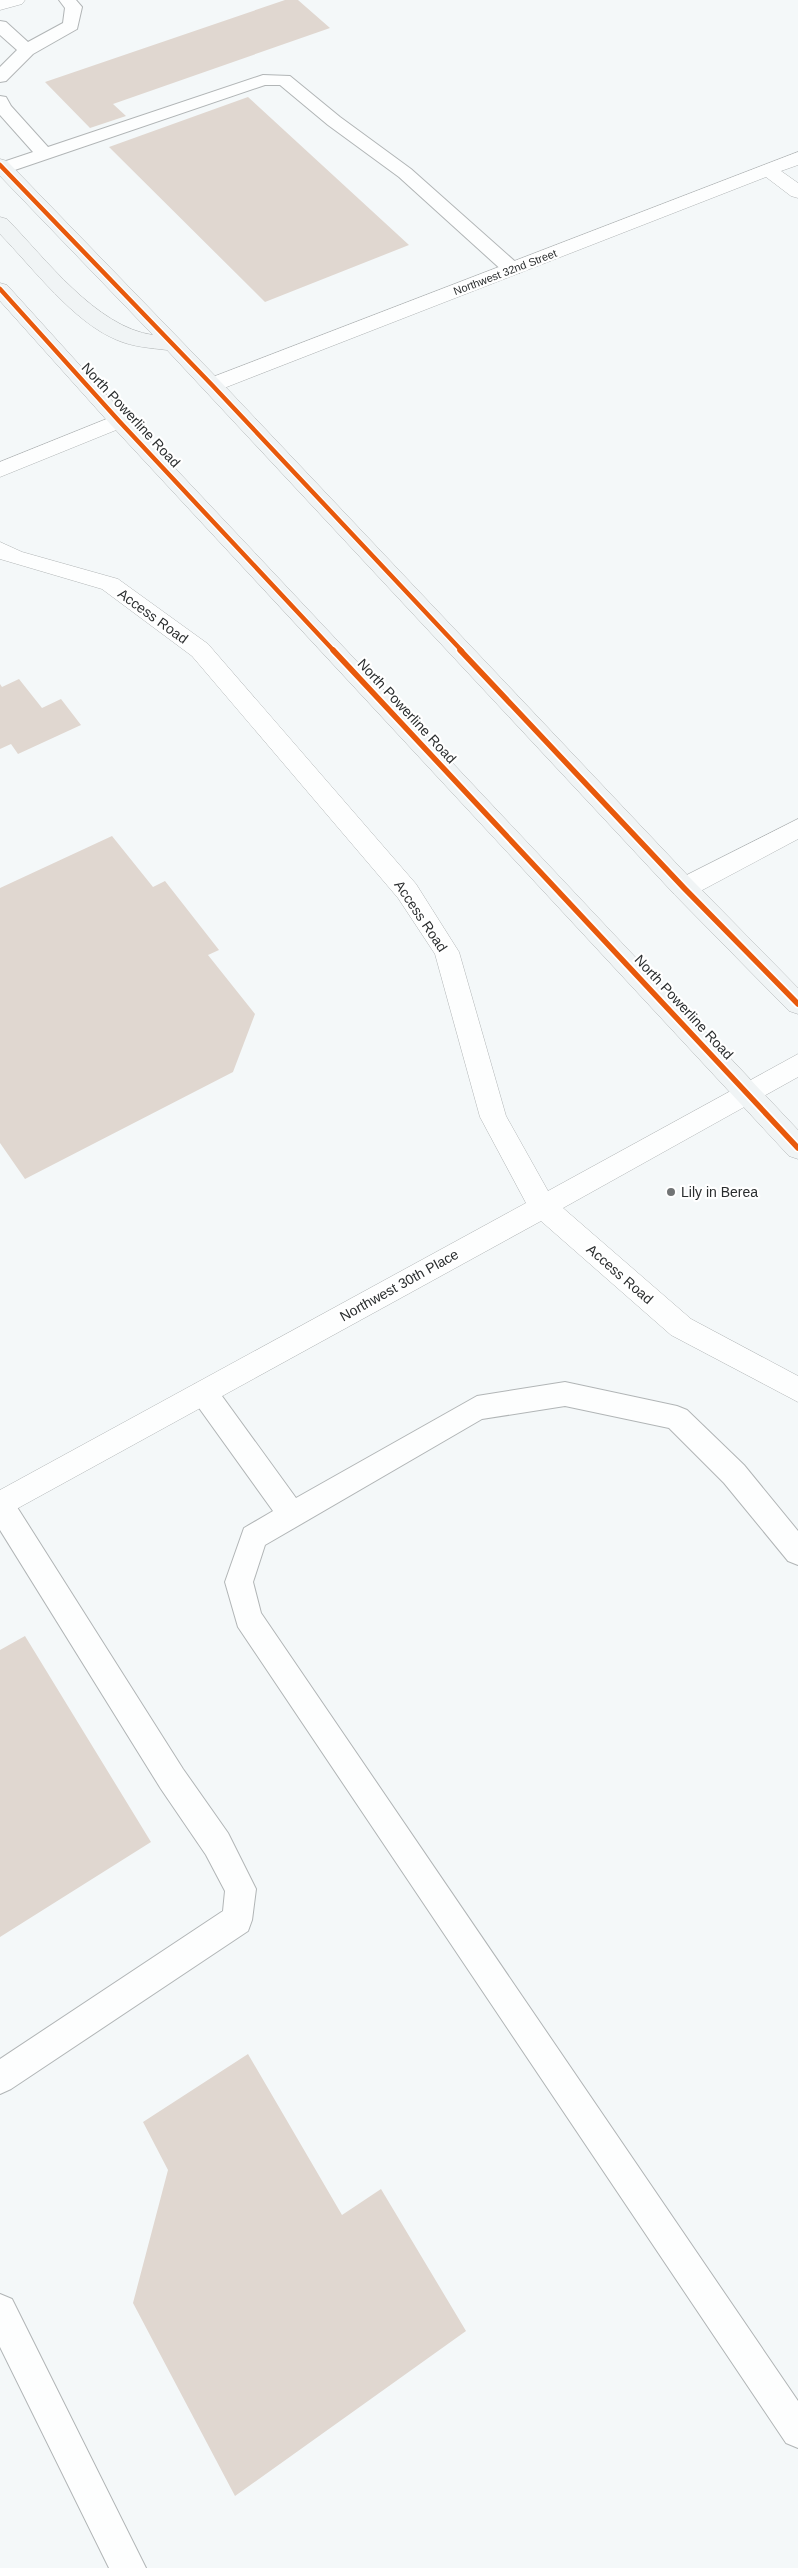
<svg xmlns="http://www.w3.org/2000/svg" width="798" height="2568" font-family="Arial,sans-serif">
<style>
.building{fill:#e0d7d0}
.lines{fill:none;stroke-linecap:round;stroke-linejoin:round}
.service-casing{stroke:#b1b5b6;stroke-width:2}
.minor-casing{stroke:#b1b5b6;stroke-width:1}
.secondary-casing{stroke:#b1b5b6;stroke-width:1}
.service{fill:#fdfefe;fill-rule:evenodd}
.minor{fill:#fdfefe;fill-rule:evenodd}
.secondary{fill:#f0f4f5;fill-rule:evenodd}
.cycleway-far1-casing{stroke:#fff;stroke-width:7}
.cycleway-casing{stroke:#fff;stroke-width:9}
.cycleway-far1{stroke:#e8590c;stroke-width:4.5}
.cycleway{stroke:#e8590c;stroke-width:5.5}
.poi-dot{fill:#717475;stroke:#fff;stroke-width:2}
.labels{text-anchor:middle;stroke-width:4.5;stroke-linejoin:round;paint-order:stroke}
.far-street-label{font-size:11px;fill:#2a2d2e;stroke:#fff}
.street-label{font-size:14px;fill:#2a2d2e;stroke:#fff}
.poi-label{font-size:14px;fill:#2a2d2e;stroke:#fff;text-anchor:start}
</style>
<rect width="100%" height="100%" fill="#f4f8f9"/>
<path class="building" d="M285,0H298L330,28L113,104L126,116L90,128L45,82Z
M248,97L409,245L265,302L109,147Z
M19,679L42,708L61,699L81,725L18,754L11,744L0,749V684L2,687Z
M112,836L153,887L165,881L219,950L208,955L255,1014L233,1072L25,1179L0,1143V888Z
M25,1636L151,1842L0,1937V1650Z
M248,2054L342,2215L381,2189L466,2331L235,2496L133,2303L168,2170L143,2122Z"/>
<g class="lines">
<g class="service-casing">
<path id="service" d="M59,0H76L82,7L77,29L33,54L6,81L0,82V67L17,50L0,35V21L6,22L28,42L63,23L65,8Z
M263,75L290,76L340,117L411,169L519,265L521,269L519,273H505L399,177L328,125L280,85H265L9,172L0,173V163L33,152L0,115V96L6,97L11,106L48,147Z
M204,1381L214,1385L296,1498L477,1396L565,1382L677,1406L687,1410L744,1465L798,1531V1565L788,1561L724,1483L669,1428L565,1406L482,1419L265,1545L253,1582L261,1613L798,2401V2448L786,2443L238,1627L225,1582L244,1528L273,1511L194,1401L190,1393L194,1385Z
M0,1492L10,1496L183,1769L228,1833L256,1889L252,1920L248,1931L11,2089L0,2094V2059L223,1911L225,1891L206,1855L161,1789L0,1530Z
M0,2294L12,2299L146,2568H109L0,2347Z"/>
</g>
<g class="minor-casing">
<path id="minor" d="M0,0H25L22,4L0,10Z
M798,152V165L781,171L798,183V198L791,196L766,177L219,390L212,391L205,390L202,385L205,380Z
M119,414L126,416L129,421L126,426L0,477V462Z
M0,542L22,552L118,579L208,644L416,884L459,952L506,1116L548,1191L798,1054V1077L563,1208L691,1319L798,1376V1402L671,1335L541,1221L0,1518V1490L526,1203L480,1117L435,954L398,898L192,656L102,589L0,559Z
M798,819V839L693,895L684,897L675,895L672,888L675,881Z"/>
</g>
<g class="secondary-casing">
<path id="secondary" d="M0,159L7,161L219,380L693,881L798,988V1014L789,1011L675,895L167,350C151,348 133,347 117,340C73,322 33,268 0,234V217L7,219C45,258 96,327 153,335L0,176Z
M0,283L7,285L126,416L798,1130V1159L789,1156L112,426L0,301Z"/>
</g>
<use href="#service" class="service"/>
<use href="#minor" class="minor"/>
<use href="#secondary" class="secondary"/>
<g class="cycleway-far1-casing">
<path id="cycleway-far1" d="M0,165L212,385L462,651
M0,289L119,421L334,651"/>
</g>
<g class="cycleway-casing">
<path id="cycleway" d="M333,650L798,1148
M460,650L684,888L798,1004"/>
</g>
<use href="#cycleway-far1" class="cycleway-far1"/>
<use href="#cycleway" class="cycleway"/>
</g>
<circle class="poi-dot" cx="671" cy="1192" r="5"/>
<g class="labels">
<g class="far-street-label">
<text transform="translate(505 272) rotate(-21)" y="4">Northwest 32nd Street</text>
</g>
<g class="street-label">
<text transform="translate(131 415) rotate(47)" y="5">North Powerline Road</text>
<text transform="translate(153 616) rotate(36)" y="5">Access Road</text>
<text transform="translate(407 711) rotate(47)" y="5">North Powerline Road</text>
<text transform="translate(421 916) rotate(56)" y="5">Access Road</text>
<text transform="translate(684 1007) rotate(47)" y="5">North Powerline Road</text>
<text transform="translate(620 1274) rotate(41)" y="5">Access Road</text>
<text transform="translate(399 1285) rotate(-29)" y="5">Northwest 30th Place</text>
</g>
<g class="poi-label">
<text x="681" y="1197">Lily in Berea</text>
</g>
</g>
</svg>
